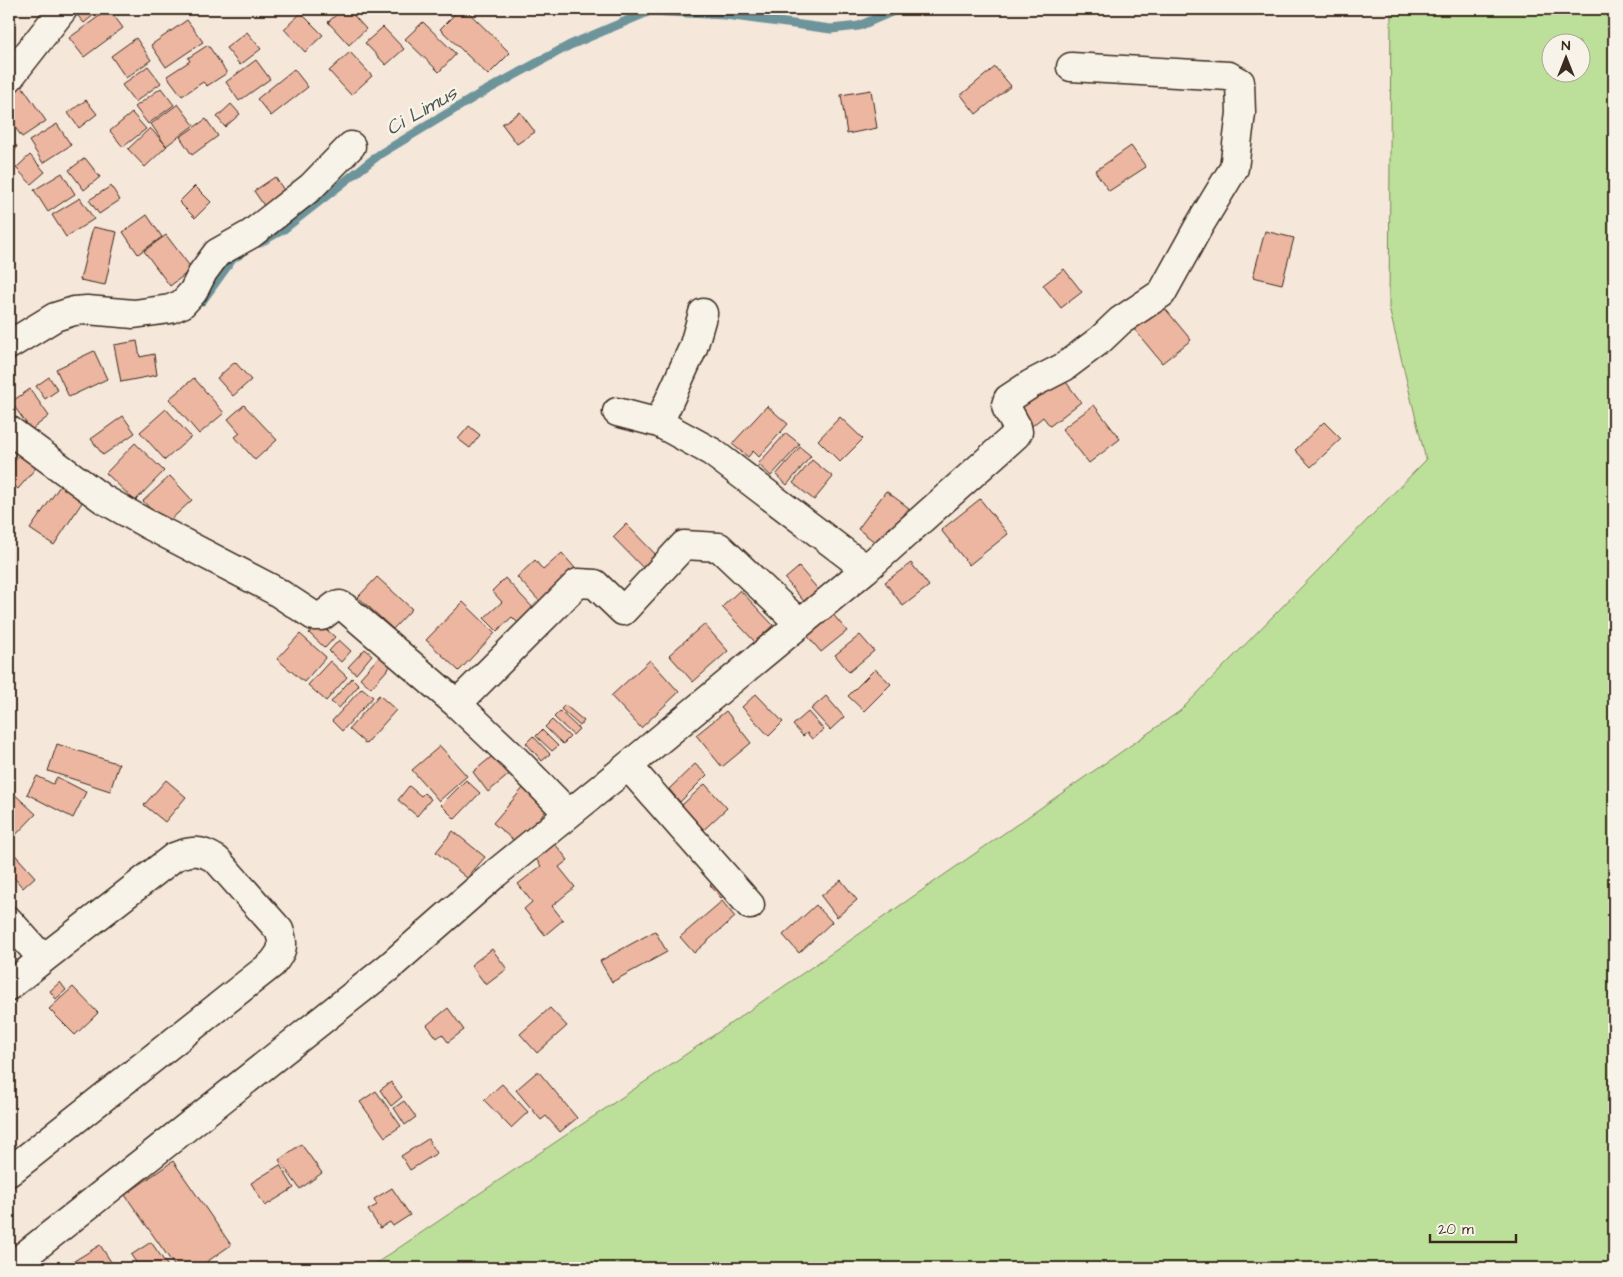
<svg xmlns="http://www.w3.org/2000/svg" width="1623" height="1277" font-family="'Architects Daughter',sans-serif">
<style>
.green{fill:#bce09a;stroke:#7c855c;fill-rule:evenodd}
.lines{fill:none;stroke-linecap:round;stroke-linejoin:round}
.stream{stroke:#6d949b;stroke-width:9}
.building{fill:#ecb6a0;stroke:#3b2a1e}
.minor-casing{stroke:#3b2a1e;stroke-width:31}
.minor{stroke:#f7f3e8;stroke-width:28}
.labels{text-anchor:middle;stroke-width:5;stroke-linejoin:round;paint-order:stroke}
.water-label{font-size:20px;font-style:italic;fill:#505652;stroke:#f7f3e8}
</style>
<rect width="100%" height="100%" fill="#f5e7da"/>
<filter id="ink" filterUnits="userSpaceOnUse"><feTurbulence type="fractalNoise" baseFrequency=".02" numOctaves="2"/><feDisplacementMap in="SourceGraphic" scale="10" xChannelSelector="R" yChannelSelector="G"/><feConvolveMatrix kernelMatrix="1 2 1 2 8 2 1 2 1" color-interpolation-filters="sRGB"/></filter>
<g filter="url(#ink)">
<path class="green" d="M1391,9H1614V1268H369L701,1044L1180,711L1426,460L1389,308ZM1550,42H1580V72H1550Z"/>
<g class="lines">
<path class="stream" d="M259,243L284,229L380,154L478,95L570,45L650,11L726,15L831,29L859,26L898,9
M202,301L233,258L239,255"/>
</g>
<path class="building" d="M72,9H101L84,23Z
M109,9L123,28L84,57L69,38Z
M114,9H128L118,15Z
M343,9H348L366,29L349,45L328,22Z
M460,9H465L510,53L488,75L440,29Z
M301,13L323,35L305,52L284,29Z
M187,20L203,42L166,67L151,45Z
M423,22L456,54L439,72L405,39Z
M383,27L404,49L386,65L365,43Z
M247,32L261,49L240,65L226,48Z
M136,38L151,60L126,78L111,56Z
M208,45L227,73L207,86L203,82L182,96L167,76L190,61L188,58Z
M350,52L372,76L351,95L329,71Z
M256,60L270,79L239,101L226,82Z
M148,66L161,83L135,102L122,85Z
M995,67L1011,86L976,114L961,95Z
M294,69L308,87L271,116L257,99Z
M22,86L46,121L22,137L9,119V95Z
M161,88L174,105L148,124L135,107Z
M871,90L877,128L847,134L841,95Z
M86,100L97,114L79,128L68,113Z
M178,104L194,125L166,146L151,124Z
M231,104L240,114L225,127L217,117Z
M520,112L535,132L517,144L502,124Z
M132,113L146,129L123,147L110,131Z
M206,119L218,136L192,155L180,137Z
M57,124L71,145L43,163L29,141Z
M150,128L167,146L145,167L128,149Z
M9,142L17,146L9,166Z
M1131,146L1146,167L1109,191L1095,171Z
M30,155L45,172L31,184L16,168Z
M85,158L100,177L84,190L69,170Z
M62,173L75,194L48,212L34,190Z
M275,177L290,199L269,213L254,191Z
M111,186L120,200L99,214L89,200Z
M195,186L211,202L195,218L179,202Z
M80,198L94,219L66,237L52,215Z
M147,215L162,237L138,254L123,232Z
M93,227L117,232L105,285L80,280Z
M1265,231L1294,238L1282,284L1253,277Z
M166,235L192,269L170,286L144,251Z
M1064,269L1082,292L1061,308L1043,285Z
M1163,306L1191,340L1162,363L1134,329Z
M137,341L140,357L154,354L157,375L121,382L114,345Z
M94,351L107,379L69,397L56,369Z
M235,362L251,380L233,396L217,378Z
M1060,374L1081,402L1050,426L1043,417L1032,426L1017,407Z
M49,377L58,390L45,399L36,386Z
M194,378L224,413L199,434L169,399Z
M30,389L49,416L31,430L11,402Z
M244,405L277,440L255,460L235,437L240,433L228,419Z
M1094,405L1120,439L1089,463L1062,429Z
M767,406L788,424L759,457L753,451L748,457L732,444Z
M166,409L191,437L165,460L140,432Z
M123,416L135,433L103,455L91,439Z
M840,417L863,439L840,462L818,440Z
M1324,422L1341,439L1311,467L1295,450Z
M469,426L480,435L470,448L458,439Z
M786,433L800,444L771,476L758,464Z
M135,443L164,471L135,501L106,473Z
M800,447L811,456L787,485L776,475Z
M23,450L40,463L18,489L9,481V467Z
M812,460L833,477L814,500L793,483Z
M170,476L192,500L165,525L143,501Z
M62,483L85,498L54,545L30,529Z
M886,491L909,508L880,546L858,529Z
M980,499L1008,534L969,565L941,530Z
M626,524L661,560L648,573L613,537Z
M562,553L580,574L544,606L517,577L535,560L543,570Z
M911,563L929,586L903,606L885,582Z
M799,567L822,594L812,611L785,579Z
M377,577L412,609L393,629L358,597Z
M505,578L535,610L519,624L512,617L497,631L484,618L502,602L492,591Z
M740,590L773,625L755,642L722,607Z
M463,602L495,633L459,671L426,640Z
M831,612L847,631L821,652L805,633Z
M318,622L335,637L325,648L309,633Z
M704,624L728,651L693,682L669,655Z
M300,634L326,657L304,682L277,659Z
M860,635L874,651L849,672L835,655Z
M339,640L351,651L341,662L329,651Z
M365,649L372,655L356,674L348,667Z
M385,650L396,660L371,688L360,678Z
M650,660L679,692L641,728L611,696Z
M330,661L347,677L326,701L308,685Z
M875,669L891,684L864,711L848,696Z
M352,678L359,685L339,708L331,702Z
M362,688L373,697L342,731L332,721Z
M756,694L783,722L769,736L742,707Z
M379,695L396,710L366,744L349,729Z
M826,696L844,717L830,730L811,709Z
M565,705L584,721L580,726L561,709Z
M560,711L579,729L573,735L554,717Z
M726,711L751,743L722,767L696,735Z
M808,712L824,730L812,739L807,733L803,736L793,725Z
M552,720L570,737L563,744L545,727Z
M542,730L558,746L552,751L536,736Z
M533,736L550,754L542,761L526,743Z
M57,744L119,764L110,791L48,771Z
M440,746L467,776L439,801L412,770Z
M496,753L512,772L488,792L473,772Z
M695,764L707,775L680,802L669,789Z
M37,776L53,784L57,777L86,792L73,818L27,794Z
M166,780L186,797L165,822L144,805Z
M466,780L480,793L455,819L441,805Z
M530,780L554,801L518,844L493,823Z
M705,784L727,808L695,838L672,814Z
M409,786L421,796L424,793L431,799L417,816L398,800Z
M12,792L36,814L9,842V795Z
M453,831L485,857L467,878L436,852Z
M555,844L568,860L559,867L575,887L552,906L563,920L545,935L524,909L532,902L518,884L541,866L536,859Z
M9,848L35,877L23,888L9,872Z
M725,872L736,884L721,898L710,885Z
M841,880L857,900L837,917L821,896Z
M722,901L735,917L694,953L680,937Z
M816,905L832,922L799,953L783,935Z
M655,931L667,952L612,982L600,961Z
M492,949L507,969L486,985L471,965Z
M60,982L66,990L56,999L50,991Z
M73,987L98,1013L75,1035L49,1009Z
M448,1008L464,1030L448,1042L442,1034L437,1038L427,1025Z
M550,1008L567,1026L537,1053L520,1034Z
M9,1066L15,1073L9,1078Z
M538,1071L577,1118L560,1132L546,1116L541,1120L516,1090Z
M391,1082L402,1097L391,1106L380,1090Z
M502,1084L528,1112L511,1128L484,1100Z
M376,1091L401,1126L385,1137L360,1102Z
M404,1101L416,1117L405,1125L394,1108Z
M428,1139L437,1153L410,1170L401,1156Z
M301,1144L322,1173L300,1189L279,1160Z
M173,1161L231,1245L198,1268H176L125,1195Z
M280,1165L294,1188L265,1206L251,1183Z
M392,1188L410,1215L393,1226L390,1222L380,1228L368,1210L377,1205L374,1199Z
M151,1242L169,1268H140L131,1255Z
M100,1245L115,1268H68L66,1266Z
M50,1263L54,1268H43Z"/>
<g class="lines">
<g class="minor-casing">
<path id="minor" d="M9,78L63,9
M9,345L55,317L74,311L87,310L134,314L170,309L182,304L193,292L203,272L217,253L251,234L311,187L351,146
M617,412L659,423L712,452L866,569
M659,423L693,348L703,313
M9,430L103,499L149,525L274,590L314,616H322L335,606L340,605L344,607L457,704L513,757L568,813
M457,704L578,583L595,584L623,611L684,545L719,547L799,623
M628,766L750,905
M9,921L43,959L9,986
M9,1172L272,964C282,952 285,946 279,930L217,860C200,849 192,850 174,857L43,959
M9,1268L389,967L496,873L628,766L866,569L1016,435L1018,432L1017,427L1007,409L1006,405L1008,399L1031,384L1064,367L1100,340L1120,321L1162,293L1199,226L1234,168L1241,113L1240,82L1229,76L1071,67"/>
</g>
<use href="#minor" class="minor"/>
</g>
</g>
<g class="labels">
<g class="water-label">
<text transform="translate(421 110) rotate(-30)" y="7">Ci Limus</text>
</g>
</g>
<rect width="1623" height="1277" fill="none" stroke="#f7f3e8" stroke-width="30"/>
<rect x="15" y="15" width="1593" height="1247" fill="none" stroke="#3b2a1e" stroke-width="2" filter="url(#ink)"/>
<g transform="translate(1566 58)"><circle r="24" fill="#f7f3e8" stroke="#aca397"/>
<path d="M0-4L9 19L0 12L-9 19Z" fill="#3b2a1e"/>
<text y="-8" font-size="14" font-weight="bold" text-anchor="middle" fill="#3b2a1e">N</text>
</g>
<path d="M1430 1234v8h86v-8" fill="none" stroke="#3b2a1e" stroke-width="2.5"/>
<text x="1438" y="1234" font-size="15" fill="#3b2a1e" stroke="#f7f3e8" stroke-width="4" paint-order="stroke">20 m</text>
</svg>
